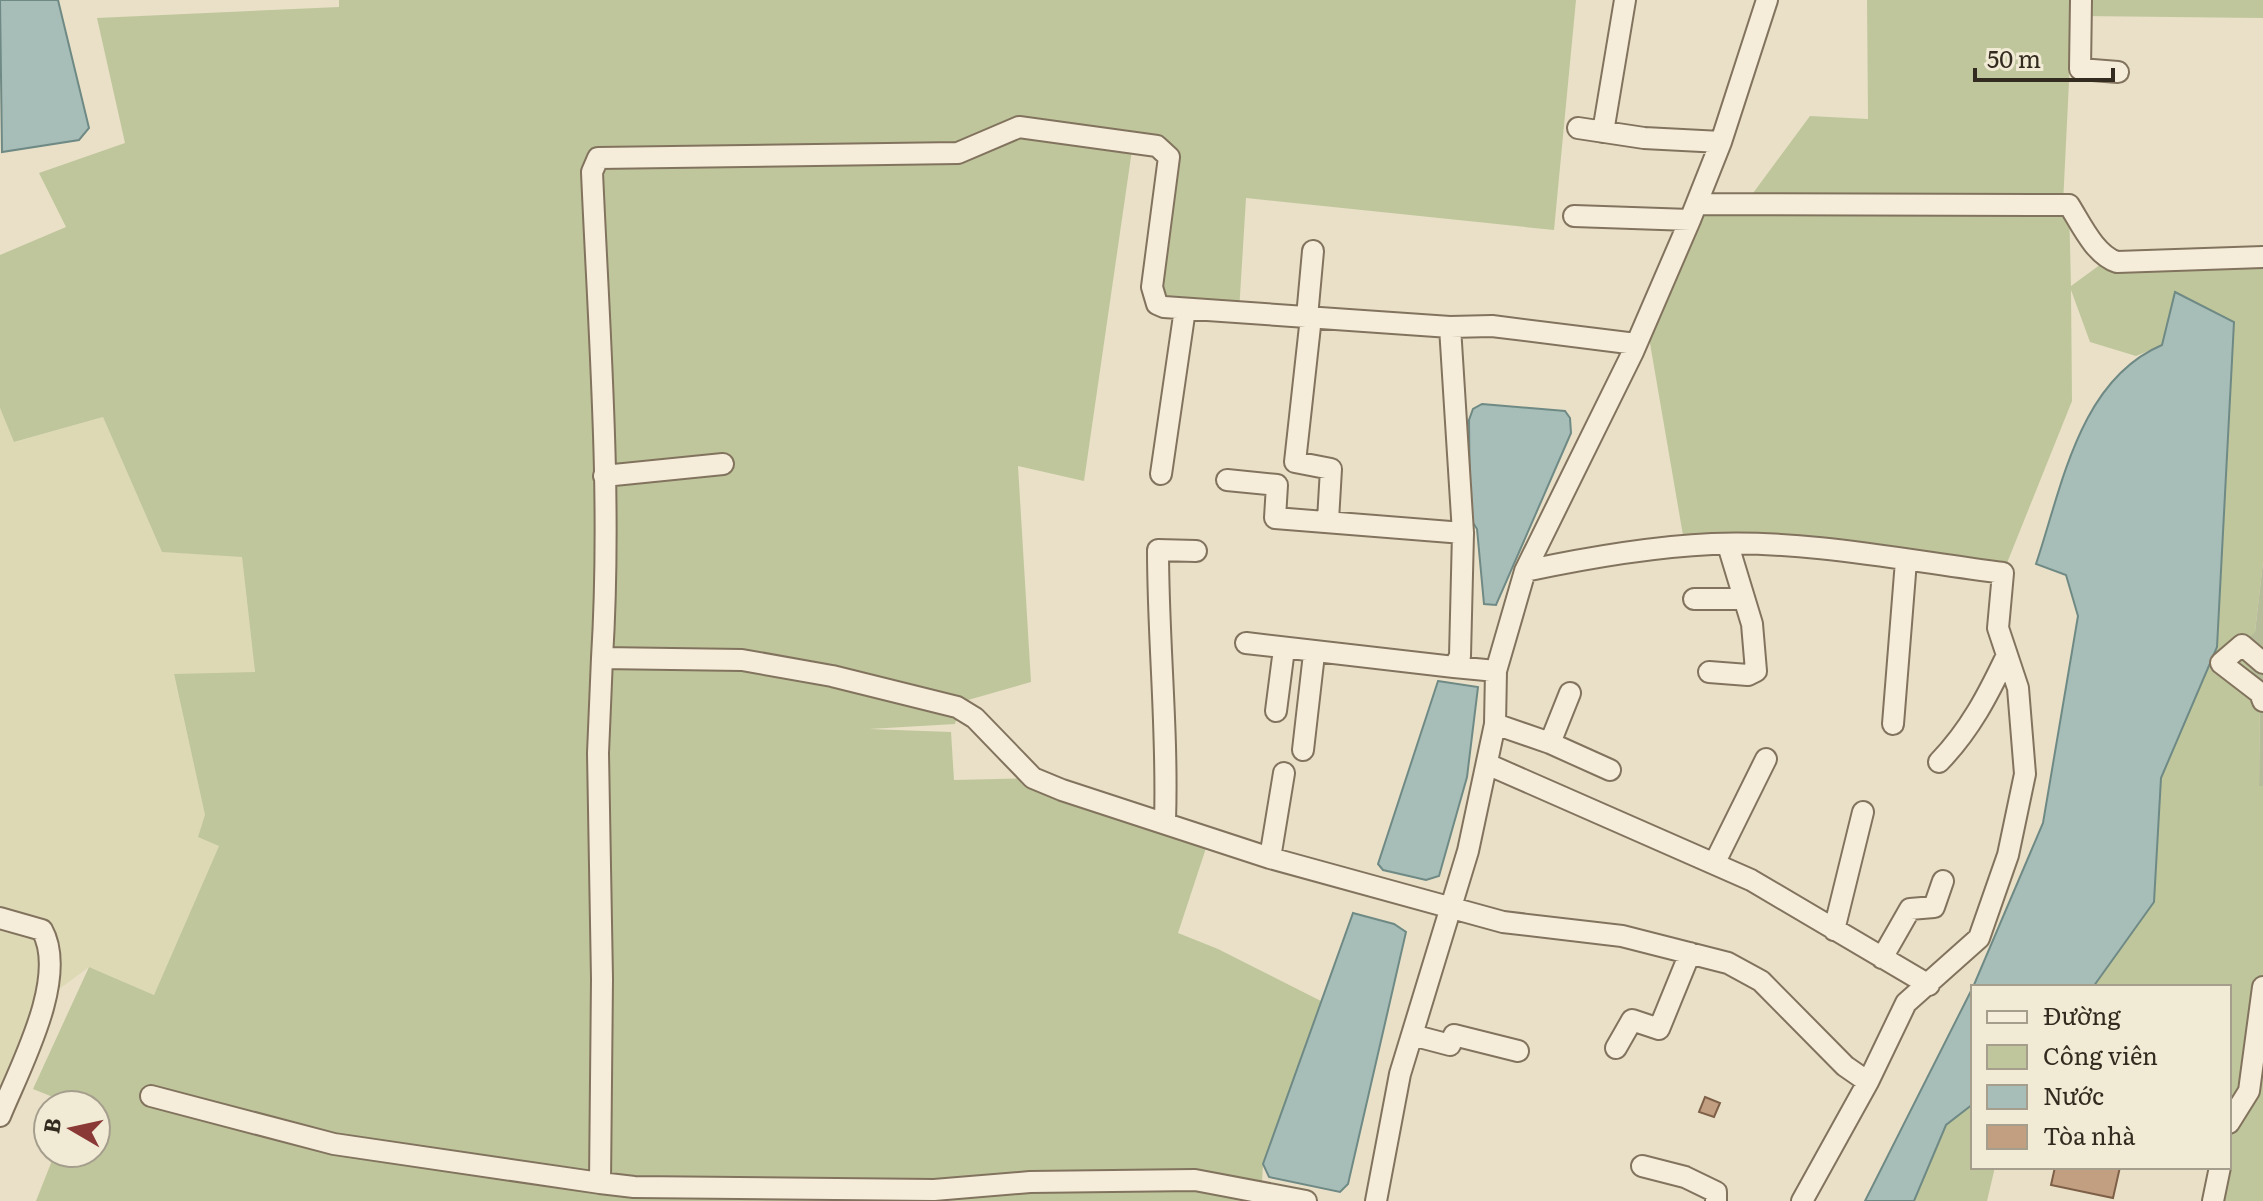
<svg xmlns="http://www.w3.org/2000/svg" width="2263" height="1201" font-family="Literata,serif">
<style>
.farmland{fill:#ddd9b5}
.green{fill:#bfc69c}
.cemetery{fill:#b6bc9a}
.water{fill:#a7bdb8;stroke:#6f8a85;stroke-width:2}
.building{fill:#c29f81;stroke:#7e5f47;stroke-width:2}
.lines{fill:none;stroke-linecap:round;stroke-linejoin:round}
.minor-casing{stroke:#82735e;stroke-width:24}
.minor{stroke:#f5edd9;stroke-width:20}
</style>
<rect width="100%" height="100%" fill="#e9e0c7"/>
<path class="farmland" d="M0,408L15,442L103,417L162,552L242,556L255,673L174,675L205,815L219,846L154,995L89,967L47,998L0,1116Z"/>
<path class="green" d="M339,0H1576L1554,230L1246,198L1239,312L1157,304L1164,151L1133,143L1084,481L1018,466L1031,682L961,702L955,724L869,729L951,732L954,780L1033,778L1208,842L1178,933L1218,949L1321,1001L1263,1164L1261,1201H36L55,1153H96V1105H73L33,1089L89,967L154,995L219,846L198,837L205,815L174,674L255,672L242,557L162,552L103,417L14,442L0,408V255L66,227L39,173L125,143L97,18L339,7Z
M1867,0H2073L2063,204L2069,205L2071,286L2108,259L2263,257V562L2255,632L2260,693L2259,785L2263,786V1201H2213L2229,1167V987H2093L2154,902L2161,778L2217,647L2162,345L2136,356L2090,342L2071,290L2072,401L2003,573L1685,547L1646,320L1697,204H1745L1810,116L1868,119Z
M2081,0H2263V18L2081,16Z
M1973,1104V1167H1995L1987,1201H1914L1946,1124Z"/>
<path class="cemetery" d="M2263,562V786H2259L2260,693L2242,645L2255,632Z"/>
<path class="water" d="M0,0H58L89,128L79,140L2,152Z
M2175,292L2234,322L2217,647L2161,778L2154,902L2093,987H1973L2043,823L2078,616L2066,575L2036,564C2062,487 2079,380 2162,345Z
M1482,404L1565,411L1570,418L1571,433L1496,605L1484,604L1477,529L1470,518L1469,420L1473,409Z
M1438,681L1478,687L1467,777L1439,876L1426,880L1383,870L1378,864Z
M1353,913L1394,924L1406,932L1348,1184L1340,1192L1269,1177L1263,1164Z
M1973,987V1104L1946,1125L1914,1201H1865Z"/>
<path class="building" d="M1705,1097L1720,1103L1714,1117L1699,1112Z
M2055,1167H2120L2113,1198L2051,1185Z"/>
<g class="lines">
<g class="minor-casing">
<path id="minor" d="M2081,0L2080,69L2118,72
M1578,128L1644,138L1721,142
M1603,132L1625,0
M1697,204L2069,205C2081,224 2095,255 2117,262L2263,257
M1574,216L1690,220
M1307,317L1313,251
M1311,317L1295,462L1331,469L1328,520
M1450,327L1463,533
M1161,474L1185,309
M604,476L723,464
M1227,480L1277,485L1275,518L1463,533L1460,656L1454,667L1246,643
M1525,571C1586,558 1649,547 1712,544C1809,540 1908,561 2003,573L1998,628L2018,688L2025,774L2008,855L1979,938L1906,1003L1868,1082L1802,1201
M1694,599H1744
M602,658C612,497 599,333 592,172L598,158L958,153L1019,127L1157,146L1169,157L1152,287L1157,304L1164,307L1450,327L1492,326L1636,344
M2263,663L2242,645L2221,663L2260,693L2263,701
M1454,667L1496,671
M1709,672L1748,675L1756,671L1752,624L1728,545
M1276,711L1284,649
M1495,724L1550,743L1610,770
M1893,724L1906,561
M1550,743L1570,693
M1303,750L1314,654
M1939,762C1970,730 1988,695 2007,655
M1487,764L1751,880L1929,985
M1165,821C1168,731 1158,641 1158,550L1196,551
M1270,858L1284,773
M1715,862L1766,759
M0,918L42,930C69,978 19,1069 0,1116
M1834,930L1863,812
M1882,958L1910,909L1934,907L1943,881
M1412,1035L1450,1045L1454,1035L1518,1051
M1616,1048L1632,1020L1659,1029L1690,953
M151,1096L334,1144L600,1183
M2229,1123L2249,1091L2263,987
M1642,1166L1685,1177L1716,1192V1201
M1306,1201L1195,1180L1030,1182L934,1190L634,1187L600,1183L602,979L598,753L602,658L742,660L832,676L957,707L975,718L1033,778L1062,790L1270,858L1503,922L1622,936L1728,963L1761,981L1845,1066L1868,1082
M1376,1201L1400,1074L1468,851L1495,724L1496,671L1525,571L1633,352L1690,220L1721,142L1767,0
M2213,1201L2220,1167"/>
</g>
<use href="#minor" class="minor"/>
</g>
<rect x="1971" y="985" width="260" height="184" fill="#f1ead5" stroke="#a59e8d" stroke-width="2"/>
<rect x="1987" y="1011" width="40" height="12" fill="#f5edd9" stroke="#a59e8d" stroke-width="2"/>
<text x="2043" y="1025" font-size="24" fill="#342b20">Đường</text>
<rect x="1987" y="1045" width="40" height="24" fill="#bfc69c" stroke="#a59e8d" stroke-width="2"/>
<text x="2043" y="1065" font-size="24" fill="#342b20">Công viên</text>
<rect x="1987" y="1085" width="40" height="24" fill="#a7bdb8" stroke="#a59e8d" stroke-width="2"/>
<text x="2043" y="1105" font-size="24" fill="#342b20">Nước</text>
<rect x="1987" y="1125" width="40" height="24" fill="#c29f81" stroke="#a59e8d" stroke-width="2"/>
<text x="2043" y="1145" font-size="24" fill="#342b20">Tòa nhà</text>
<g transform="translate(72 1129) rotate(279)"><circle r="38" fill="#f1ead5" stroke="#a59e8d" stroke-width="2"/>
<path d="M0-6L14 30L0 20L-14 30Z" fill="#8a3936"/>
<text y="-12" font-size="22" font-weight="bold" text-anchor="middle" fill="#342b20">B</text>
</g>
<path d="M1975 68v12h138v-12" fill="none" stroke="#342b20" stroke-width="4"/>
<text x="1987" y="68" font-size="24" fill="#342b20" stroke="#f1ead5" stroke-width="6" paint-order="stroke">50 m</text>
</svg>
